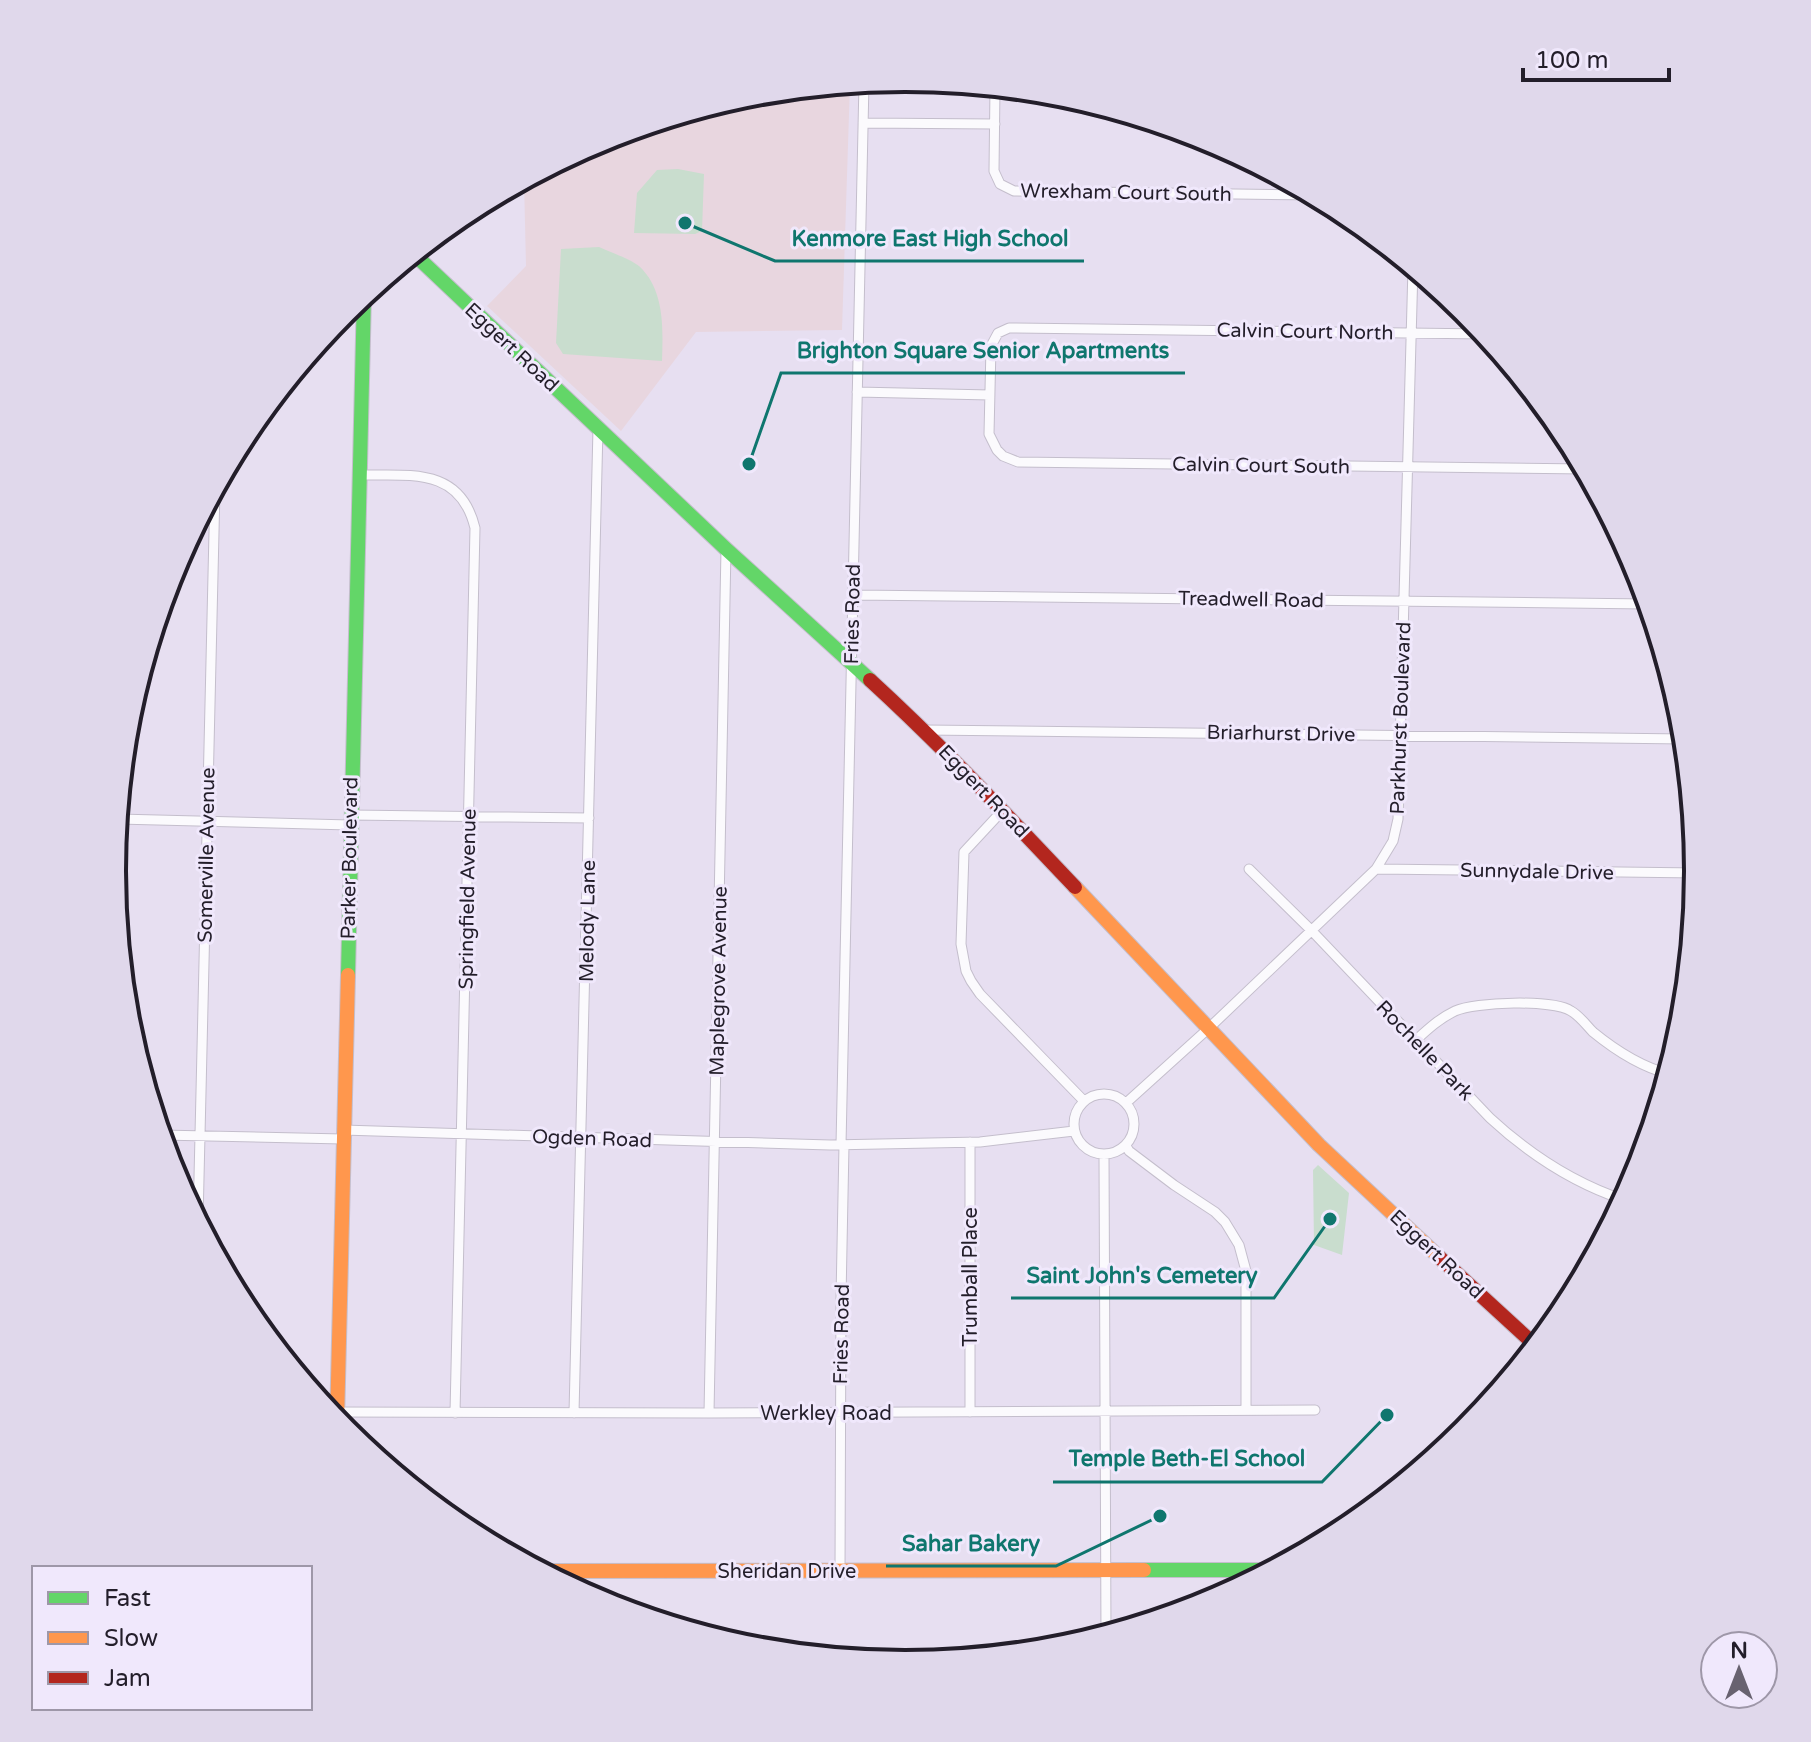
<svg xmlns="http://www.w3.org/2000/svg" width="1811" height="1742" font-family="'Varela Round',sans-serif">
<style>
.education{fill:#e8d6df}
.green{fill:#c9ddce}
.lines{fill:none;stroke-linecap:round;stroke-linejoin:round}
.street-casing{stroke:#c4becc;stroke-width:11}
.fast-casing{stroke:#c4becc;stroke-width:16}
.slow-casing{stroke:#c4becc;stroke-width:16}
.jam-casing{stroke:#c4becc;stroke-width:16}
.street{stroke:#fbfafd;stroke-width:9}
.fast{stroke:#63d668;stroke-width:14}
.slow{stroke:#ff974d;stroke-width:14}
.jam{stroke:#b3261e;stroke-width:14}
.labels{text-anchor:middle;stroke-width:6;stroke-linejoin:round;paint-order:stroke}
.street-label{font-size:20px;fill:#231e2a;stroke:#f0e8fc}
.rim{fill:none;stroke:#231e2a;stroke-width:4}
.leader{fill:none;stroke:#0f766e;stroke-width:3}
.callout-dot{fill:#0f766e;stroke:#f0e8fc;stroke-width:3}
.callout-label{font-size:22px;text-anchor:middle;font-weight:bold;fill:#0f766e;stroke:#f0e8fc;stroke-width:6;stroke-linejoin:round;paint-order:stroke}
</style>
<rect width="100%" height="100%" fill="#e7dff1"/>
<path class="education" d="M850,83L842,330L696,332L621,431L487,306L526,266L524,180L602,138L751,93Z"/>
<path class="green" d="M678,169L704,174L702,231L695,234L634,233L637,193L657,170Z
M599,247C610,252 630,259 639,266C665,290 663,329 662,361L563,354L556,343L561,249Z
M1318,1165L1349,1193L1342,1255L1314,1245L1313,1170Z"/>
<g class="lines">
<g class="street-casing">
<path id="street" d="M995,87L994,171L1000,184L1014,191L1315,195
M863,123L995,124
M1486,334L1009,328L998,333L991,346L989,434L997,450L1003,456L1018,462L1586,469
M857,392L990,395
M359,475C409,476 460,466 475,528L455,1413
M853,595L1649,604
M925,730L1685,739
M1003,810L964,852L961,944L966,971L971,981L980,994L1084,1101
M350,815L589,818
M118,819L350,825
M1249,869L1312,931L1490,1118C1530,1155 1573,1183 1624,1200
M1376,869L1698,873
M1416,1040C1428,1029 1440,1018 1455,1011C1475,1002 1553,999 1571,1011C1580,1016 1586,1025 1593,1032C1615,1050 1642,1067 1669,1074
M1074 1124a30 30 0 1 1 60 0a30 30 0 1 1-60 0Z
M1126,1103L1209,1028L1376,869L1393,841L1398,819L1413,267
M343,1130L830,1145L980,1142L1074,1131
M161,1135L343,1139
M970,1142V1412
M841,1145L864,82
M1126,1146L1129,1151L1174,1185L1215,1212L1225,1222L1239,1245L1246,1271V1410
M1104,1155L1106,1635
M198,1221L215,489
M337,1412L709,1413L1315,1410
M574,1413L598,428
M709,1413L726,549
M840,1571L841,1298L844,1145"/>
</g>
<g class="fast-casing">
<path id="fast" d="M414,254L726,549L870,680
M348,975L364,295
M1144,1570H1272"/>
</g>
<g class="slow-casing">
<path id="slow" d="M1075,887L1319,1145L1439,1257
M337,1422L348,975
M541,1571L1144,1570"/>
</g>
<g class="jam-casing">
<path id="jam" d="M870,680C942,746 1008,816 1075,887
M1439,1257L1536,1346"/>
</g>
<use href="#street" class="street"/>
<use href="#fast" class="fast"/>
<use href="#slow" class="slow"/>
<use href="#jam" class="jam"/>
</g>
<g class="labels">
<g class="street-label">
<text transform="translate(1126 192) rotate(1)" y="7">Wrexham Court South</text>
<text transform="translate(1305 331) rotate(1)" y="7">Calvin Court North</text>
<text transform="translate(512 347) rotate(43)" y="7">Eggert Road</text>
<text transform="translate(1261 465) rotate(1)" y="7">Calvin Court South</text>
<text transform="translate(1251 599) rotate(1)" y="7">Treadwell Road</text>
<text transform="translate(852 614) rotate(-89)" y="7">Fries Road</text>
<text transform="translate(1400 718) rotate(-88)" y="7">Parkhurst Boulevard</text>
<text transform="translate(1281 733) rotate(1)" y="7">Briarhurst Drive</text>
<text transform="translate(984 791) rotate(46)" y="7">Eggert Road</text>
<text transform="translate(206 855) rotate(-89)" y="7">Somerville Avenue</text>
<text transform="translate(349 858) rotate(-89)" y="7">Parker Boulevard</text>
<text transform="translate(1537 871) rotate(1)" y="7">Sunnydale Drive</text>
<text transform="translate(467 899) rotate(-89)" y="7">Springfield Avenue</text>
<text transform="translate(587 921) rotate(-89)" y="7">Melody Lane</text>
<text transform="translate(718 981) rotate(-89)" y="7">Maplegrove Avenue</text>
<text transform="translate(1425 1050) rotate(46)" y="7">Rochelle Park</text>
<text transform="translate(592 1138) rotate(2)" y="7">Ogden Road</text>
<text transform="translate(1437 1254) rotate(43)" y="7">Eggert Road</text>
<text transform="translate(970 1277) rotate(-90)" y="7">Trumball Place</text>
<text transform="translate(841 1334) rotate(-89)" y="7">Fries Road</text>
<text x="826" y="1420">Werkley Road</text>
<text x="787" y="1578">Sheridan Drive</text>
</g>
</g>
<path d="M0 0H1811V1742H0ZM126 871a779 779 0 1 1 1558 0a779 779 0 1 1-1558 0Z" fill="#e0d8eb" fill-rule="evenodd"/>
<path class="rim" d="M126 871a779 779 0 1 1 1558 0a779 779 0 1 1-1558 0Z"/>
<path class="leader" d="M685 223L775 261H1084M749 464L781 373H1185M1330 1219L1274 1298H1011M1387 1415L1322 1482H1053M1160 1516L1056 1566H886"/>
<g class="callout-dot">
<circle cx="685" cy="223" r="8"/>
<circle cx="749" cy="464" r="8"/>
<circle cx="1330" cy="1219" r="8"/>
<circle cx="1387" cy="1415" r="8"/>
<circle cx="1160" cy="1516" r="8"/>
</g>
<g class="callout-label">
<text x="930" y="246">Kenmore East High School</text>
<text x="983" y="358">Brighton Square Senior Apartments</text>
<text x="1142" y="1283">Saint John's Cemetery</text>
<text x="1187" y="1466">Temple Beth-El School</text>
<text x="971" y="1551">Sahar Bakery</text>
</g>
<rect x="32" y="1566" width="280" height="144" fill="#f0e8fc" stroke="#9e97a8" stroke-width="2"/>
<rect x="48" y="1592" width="40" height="12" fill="#63d668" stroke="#9e97a8" stroke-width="2"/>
<text x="104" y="1606" font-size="24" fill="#231e2a">Fast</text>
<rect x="48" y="1632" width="40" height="12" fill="#ff974d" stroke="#9e97a8" stroke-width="2"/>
<text x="104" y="1646" font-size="24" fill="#231e2a">Slow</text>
<rect x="48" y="1672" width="40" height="12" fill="#b3261e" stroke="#9e97a8" stroke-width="2"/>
<text x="104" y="1686" font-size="24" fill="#231e2a">Jam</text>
<g transform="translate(1739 1670)"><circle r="38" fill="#f0e8fc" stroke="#9e97a8" stroke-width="2"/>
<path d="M0-6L14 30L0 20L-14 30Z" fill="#686270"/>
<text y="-12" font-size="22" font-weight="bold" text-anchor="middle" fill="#231e2a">N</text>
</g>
<path d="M1523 68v12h146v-12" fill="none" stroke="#231e2a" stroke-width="4"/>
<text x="1535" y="68" font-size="24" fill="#231e2a" stroke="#f0e8fc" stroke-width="6" paint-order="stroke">100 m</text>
</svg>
